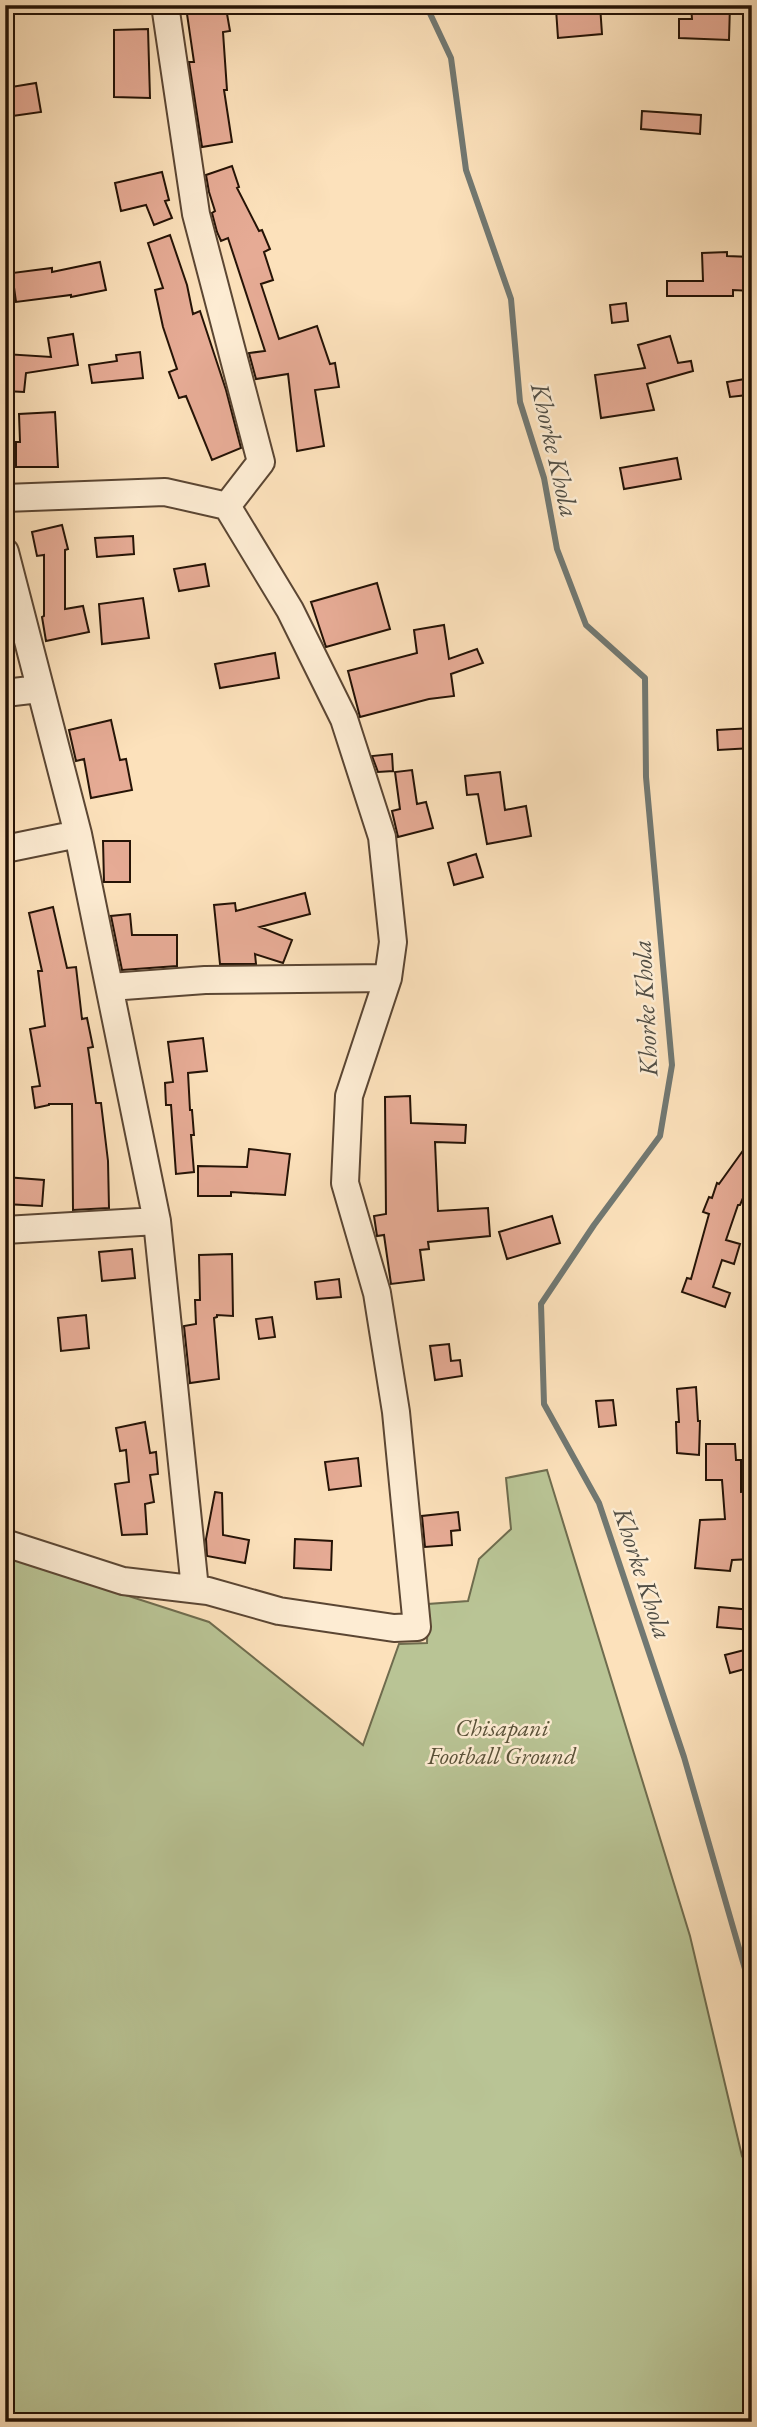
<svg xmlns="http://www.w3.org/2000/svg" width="757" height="2427" font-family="'EB Garamond',serif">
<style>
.green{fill:#b9c495;stroke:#6f6c4e;stroke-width:2}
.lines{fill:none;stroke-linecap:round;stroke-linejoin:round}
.stream{stroke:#717872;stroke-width:6}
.building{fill:#e6ab95;stroke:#251306;stroke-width:2}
.minor-casing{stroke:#5b4633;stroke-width:30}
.minor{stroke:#fdecd3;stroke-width:26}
.labels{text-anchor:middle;stroke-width:5;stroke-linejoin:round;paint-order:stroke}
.park-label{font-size:24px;font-style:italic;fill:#595138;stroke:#fdecd3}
.water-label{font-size:26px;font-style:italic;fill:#514e45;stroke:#fdecd3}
</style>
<rect width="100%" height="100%" fill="#fce1bb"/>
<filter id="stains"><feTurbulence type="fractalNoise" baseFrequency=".00286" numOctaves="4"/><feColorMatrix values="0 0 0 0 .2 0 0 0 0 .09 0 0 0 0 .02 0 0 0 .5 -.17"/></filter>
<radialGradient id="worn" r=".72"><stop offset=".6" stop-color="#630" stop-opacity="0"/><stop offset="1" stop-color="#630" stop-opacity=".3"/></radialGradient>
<path class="green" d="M547,1470L690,1936L742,2156L752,2173V2422H5V1556L209,1622L363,1745L399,1644L427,1643L428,1604L468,1601L479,1559L511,1529L506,1478Z"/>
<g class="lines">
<path class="stream" d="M426,5L451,58L466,170L511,299L520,402L544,478L557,549L586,625L645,678L646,777L672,1065L660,1136L594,1225L541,1304L544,1404L599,1503L684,1757L747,1976L752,1983"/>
</g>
<path class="building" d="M600,5L602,34L558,38L556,9Z
M691,5H730L729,40L679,38V19H692Z
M226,8L230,31L223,32L227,90H224L232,142L202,147L189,62H194L187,14Z
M148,29L150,98L114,97V30Z
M36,83L41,112L5,117V88Z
M642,111L701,115L700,134L641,129Z
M232,166L239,187L237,188L259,231L262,230L270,249L264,252L273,280L261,284L279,339L317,326L330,364L335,363L339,387L315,390L324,446L297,451L288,374L256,379L249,353L265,351L228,238L221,241L217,232L212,213L215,211L209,192L206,175Z
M162,172L169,200L165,201L172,218L154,225L146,205L121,211L115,183Z
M170,235L187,285L193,314L200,311L226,390L241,448L212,460L186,396L179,398L169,372L177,369L163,327L155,290L163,288L148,243Z
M727,252V256L752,257V291L733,290V296H667V281H703L702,253Z
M100,262L106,290L71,297V295L16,302L12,273L52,268V272Z
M626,303L628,321L612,323L610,305Z
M73,334L78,365L26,373L24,392L5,391V354L51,357L48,338Z
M670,336L678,363L691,361L693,371L647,384L654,410L601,418L595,375L645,368L638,345Z
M140,352L143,378L92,383L89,365L117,361L116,355Z
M745,379L747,395L730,397L727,382Z
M55,412L58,467H16V442H20L19,414Z
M677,458L681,479L624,489L620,468Z
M62,525L68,549L65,550V609L83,606L89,632L46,641L42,617L44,616V555L37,556L32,532Z
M133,536L134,554L97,557L95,538Z
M205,564L209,586L179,591L174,569Z
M377,583L390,629L326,647L311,602Z
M143,598L149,638L102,644L99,604Z
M444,625L449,659L477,649L483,663L451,674L454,696L429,699L360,717L348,671L417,653L414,630Z
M275,653L279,678L220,688L215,664Z
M111,720L120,760L126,759L132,790L91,798L84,759L76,761L69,730Z
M752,728V748L718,750L717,730Z
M392,754L393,771L378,772L372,756Z
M412,770L417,804L426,802L433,828L398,837L392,811L400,809L395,772Z
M500,772L505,810L526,806L531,836L487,844L478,794L467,795L465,776Z
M103,841H130V882H104Z
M476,854L483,877L454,885L448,863Z
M305,893L310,914L260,927L292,940L283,963L255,954L256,964H220L214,905L235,903L236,911Z
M53,907L67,968L76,967L82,1019L87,1018L93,1047L88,1048L96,1103H101L108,1161L109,1208L73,1210L72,1104H49V1105L35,1108L32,1087L40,1086L30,1029L45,1026L38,971H42L29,913Z
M130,914L132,935H177V966L122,970L111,916Z
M203,1038L207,1071L188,1073L190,1110H192L194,1135H191L194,1172L176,1174L171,1105H166L165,1083L173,1082L168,1042Z
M410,1096L411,1123L466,1125L465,1143L435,1142L438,1211L488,1208L490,1236L428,1242L429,1249L420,1250L424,1280L391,1284L384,1235L377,1236L374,1216L386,1214L385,1097Z
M752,1138V1177L740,1205H738L726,1240L740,1244L734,1264L722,1260L713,1287L730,1293L725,1307L682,1292L687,1278L691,1279L709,1214L703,1212L709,1197L712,1198L717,1183L719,1184Z
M249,1149L290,1154L285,1195L231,1192V1196H198V1166L247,1167Z
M5,1177L44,1180L42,1206L5,1204Z
M552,1216L560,1243L507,1259L499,1232Z
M132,1249L135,1278L102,1281L99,1252Z
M232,1254L233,1316L217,1315V1317L214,1318L219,1379L190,1383L184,1326L196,1324L195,1300H200L199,1255Z
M339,1279L341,1297L317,1299L315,1282Z
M86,1315L89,1348L61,1351L58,1318Z
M272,1317L275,1337L259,1339L256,1319Z
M449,1344L451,1361L460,1360L462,1376L435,1380L430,1346Z
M696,1387L698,1421H700L699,1455L677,1453L676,1422H679L677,1389Z
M613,1400L616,1425L599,1427L596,1401Z
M145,1422L150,1453L156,1452L158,1474L150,1475L154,1502L145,1504L147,1534L122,1535L115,1484L129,1482L126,1450L120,1451L116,1428Z
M706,1444H735L736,1460H741V1492L752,1491V1559L732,1560L730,1571L695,1568L700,1520L725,1519L722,1480H706Z
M358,1458L361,1486L329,1490L325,1462Z
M215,1492L222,1493L223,1535L249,1540L245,1563L207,1556L206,1539Z
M458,1512L460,1530L451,1531L452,1545L425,1547L422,1516Z
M295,1539L332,1541L331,1570L294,1568Z
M719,1607L752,1610V1630L717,1627Z
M752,1648V1667L730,1673L725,1655Z"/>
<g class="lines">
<g class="minor-casing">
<path id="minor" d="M5,498L165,492L227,506
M5,552L78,834L157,1221L195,1589
M5,693L39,689
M5,849L78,834
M110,987L205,980L388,978
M5,1230L157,1221
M5,1543L123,1581L208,1591L279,1611L394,1628L417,1627L396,1412L377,1293L345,1183L349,1096L388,978L393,942L382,837L344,719L290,610L227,506L261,462L196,214L165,5"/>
</g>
<use href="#minor" class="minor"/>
</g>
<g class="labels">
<g class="park-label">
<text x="502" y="1736">Chisapani<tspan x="502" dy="28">Football Ground</tspan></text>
</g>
<g class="water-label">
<text transform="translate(555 450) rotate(77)" y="9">Khorke Khola</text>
<text transform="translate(645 1008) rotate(-93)" y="9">Khorke Khola</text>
<text transform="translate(643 1573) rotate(72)" y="9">Khorke Khola</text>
</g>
</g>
<rect width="757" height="2427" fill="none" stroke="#fce1bb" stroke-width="28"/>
<rect x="7" y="7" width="743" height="2413" fill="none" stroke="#251306" stroke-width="3.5"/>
<rect x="14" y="14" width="729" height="2399" fill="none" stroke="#251306" stroke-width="2"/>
<rect width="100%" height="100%" filter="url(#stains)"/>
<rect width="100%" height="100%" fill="url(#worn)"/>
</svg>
